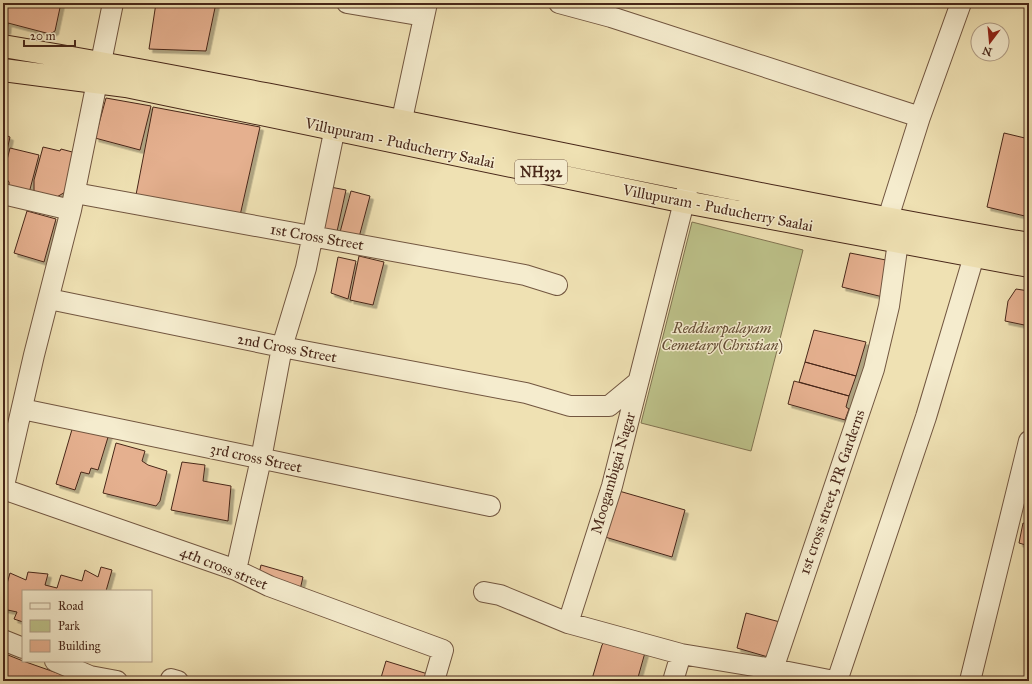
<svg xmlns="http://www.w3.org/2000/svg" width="1032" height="684" font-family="'IM FELL Great Primer',serif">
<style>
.green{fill:#bdc28a;stroke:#827452}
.building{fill:#e5b08f;stroke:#482719;filter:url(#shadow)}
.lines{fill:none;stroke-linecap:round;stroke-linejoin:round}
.minor-casing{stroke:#725640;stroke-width:22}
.highway-casing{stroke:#482719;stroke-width:24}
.minor{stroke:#f5ecce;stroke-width:20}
.highway{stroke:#efe1b3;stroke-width:22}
.labels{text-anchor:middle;stroke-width:3;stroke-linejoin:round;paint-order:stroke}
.shield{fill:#f5ecce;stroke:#7c624f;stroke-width:1}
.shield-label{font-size:14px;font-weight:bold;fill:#482719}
.street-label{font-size:15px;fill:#482719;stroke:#f5ecce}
.park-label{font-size:15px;font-style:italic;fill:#654e35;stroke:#f5ecce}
</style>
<defs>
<filter id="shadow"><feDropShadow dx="3.5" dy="3.5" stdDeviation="0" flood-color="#0004"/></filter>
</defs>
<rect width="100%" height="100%" fill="#efe1b3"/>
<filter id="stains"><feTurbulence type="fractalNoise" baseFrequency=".005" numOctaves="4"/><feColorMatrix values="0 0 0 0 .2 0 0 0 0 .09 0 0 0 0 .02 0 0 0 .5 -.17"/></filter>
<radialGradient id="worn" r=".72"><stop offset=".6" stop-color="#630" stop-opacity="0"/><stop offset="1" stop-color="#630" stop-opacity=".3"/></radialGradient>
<path class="green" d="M692,222L803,250L751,451L641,423Z"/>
<path class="building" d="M3,3H61L55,31L50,34L8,23L7,31H3Z
M156,3H216L206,51L149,49Z
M106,98L151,106L140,150L95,138Z
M153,107L260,127L239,220L135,200Z
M1004,133L1029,139V217L987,207Z
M3,134L10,137L3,168Z
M43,147L60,151L61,149L76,153L67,191L55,198L34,194V180Z
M10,148L39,155L29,193L9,188V182L5,177L7,169L5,168Z
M325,186L346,190L336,236L315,232Z
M351,191L370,196L358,241L339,236Z
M27,211L56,219L44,262L14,253Z
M850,253L891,261L883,297L842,287Z
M359,256L384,262L373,305L350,300Z
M338,257L356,261L348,299L331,293Z
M1016,289L1029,291V326L1005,321L1008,301Z
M814,330L866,342L856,376L805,362Z
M805,362L856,376L849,396L799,382Z
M794,381L849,396L846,407L849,409L845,420L788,404Z
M73,426L109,434L98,470L91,468L89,474L81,472L75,490L56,484Z
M116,443L145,451L142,461L148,465L167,471L160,501L156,506L103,493Z
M182,462L205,465L203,481L231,486L228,521L171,510Z
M619,491L685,510L672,557L605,537Z
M1023,523L1029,525V546L1019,543Z
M261,565L303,577L299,594L258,578Z
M101,567L112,570L106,591H23V622L14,619L17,612L3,609V598L10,573L26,580L28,572L48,574L45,585L57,588L61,575L82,581L85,570L98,577Z
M746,613L780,622L768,657L737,648Z
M607,639L646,649L637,681H597L592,679L602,645Z
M3,653L23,661L80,681H3Z
M386,661L431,675L429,681H380Z"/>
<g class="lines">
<g class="minor-casing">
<path id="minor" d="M347,3L424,16
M559,3L611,17L920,117
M398,138L427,3
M75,193L525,275L557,285
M3,194L71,210
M883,234L920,117L961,3
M49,299L282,347L526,393L570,406H609L638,382
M22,409L490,506
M3,489L236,570L269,586L443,650L434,681
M3,490L34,355L71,210L113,3
M236,570L261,459L282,347L306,268L338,113
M484,592L500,595L568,623L681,654L773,669L874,369L889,306L898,242L902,226
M568,623L612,486L688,186
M3,640L23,648
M55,661L90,676L117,681
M773,669L834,681
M171,681V679L178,681
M673,681L681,654
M837,681L926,417L974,256
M970,681L1029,441"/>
</g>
<g class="highway-casing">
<path id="highway" d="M3,46C347,104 686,185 1029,244
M3,70L126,86L685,202L1029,266"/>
</g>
<use href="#minor" class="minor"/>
<use href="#highway" class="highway"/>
</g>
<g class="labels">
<rect class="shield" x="515" y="160" width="52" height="24" rx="3"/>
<g class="shield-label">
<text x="541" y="177">NH332</text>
</g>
<g class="street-label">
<text transform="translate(400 143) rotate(12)" y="5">Villupuram - Puducherry Saalai</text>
<text transform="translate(718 208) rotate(11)" y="5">Villupuram - Puducherry Saalai</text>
<text transform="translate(317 237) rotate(10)" y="5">1st Cross Street</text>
<text transform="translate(287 348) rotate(11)" y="5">2nd Cross Street</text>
<text transform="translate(256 458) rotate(12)" y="5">3rd cross Street</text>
<text transform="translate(613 473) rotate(-74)" y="5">Moogambigai Nagar</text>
<text transform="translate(832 492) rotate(-71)" y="5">1st cross street, PR Garderns</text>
<text transform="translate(224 568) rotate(22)" y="5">4th cross street</text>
</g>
<g class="park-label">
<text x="722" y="333">Reddiarpalayam<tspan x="722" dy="17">Cemetary(Christian)</tspan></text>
</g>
</g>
<rect width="1032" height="684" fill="none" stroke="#efe1b3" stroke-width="16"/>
<rect x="4" y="4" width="1024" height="676" fill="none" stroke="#482719" stroke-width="2"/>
<rect x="8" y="8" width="1016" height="668" fill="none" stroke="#482719"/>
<rect x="22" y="590" width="130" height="72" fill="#f5ecce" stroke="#b09d86"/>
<rect x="30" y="603" width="20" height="6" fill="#f5ecce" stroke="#b09d86"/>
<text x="58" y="610" font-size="12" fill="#482719">Road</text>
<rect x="30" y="620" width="20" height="12" fill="#bdc28a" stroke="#b09d86"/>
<text x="58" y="630" font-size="12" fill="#482719">Park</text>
<rect x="30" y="640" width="20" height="12" fill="#e5b08f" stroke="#b09d86"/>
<text x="58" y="650" font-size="12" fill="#482719">Building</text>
<g transform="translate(990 42) rotate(196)"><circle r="19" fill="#f5ecce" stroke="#b09d86"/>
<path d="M0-3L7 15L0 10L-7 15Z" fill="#8f2418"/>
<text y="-6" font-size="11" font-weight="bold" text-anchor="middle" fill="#482719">N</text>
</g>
<path d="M24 40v6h51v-6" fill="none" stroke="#482719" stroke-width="2"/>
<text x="30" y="40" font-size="12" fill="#482719" stroke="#f5ecce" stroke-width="3" paint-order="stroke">20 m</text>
<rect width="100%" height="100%" filter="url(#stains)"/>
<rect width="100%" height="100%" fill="url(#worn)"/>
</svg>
